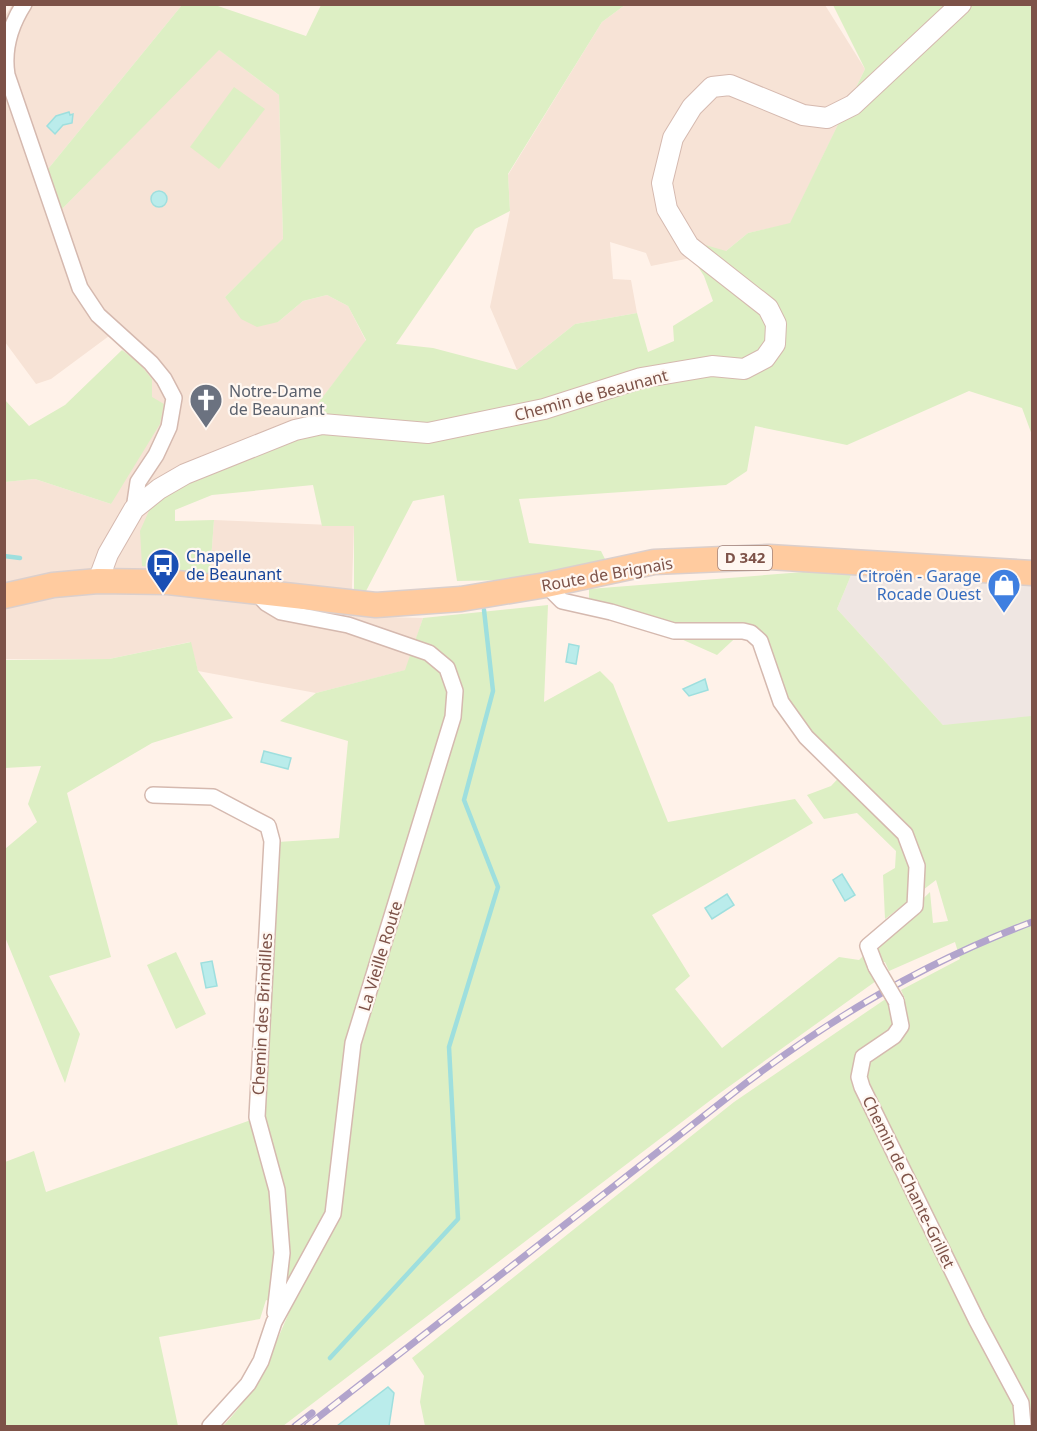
<svg xmlns="http://www.w3.org/2000/svg" width="1037" height="1431" font-family="'Noto Sans',sans-serif">
<style>
.residential{fill:#f7e3d6}
.industrial{fill:#efe6e2}
.green{fill:#ddefc4}
.water{fill:#baeceb;stroke:#9edfde;stroke-width:1.5}
.lines{fill:none;stroke-linecap:round;stroke-linejoin:round}
.stream{stroke:#9edfde;stroke-width:4.5}
.minor-casing{stroke:#d5b9af;stroke-width:18}
.tertiary-casing{stroke:#d5b9af;stroke-width:22}
.primary-casing{stroke:#dbcfcc;stroke-width:27}
.minor{stroke:#fff;stroke-width:15}
.tertiary{stroke:#fff;stroke-width:20}
.primary{stroke:#ffcb9f;stroke-width:24}
.rail-casing{stroke:#b2a4cc;stroke-width:7}
.rail{stroke:#fff7f1;stroke-width:4.5;stroke-dasharray:14;stroke-linecap:butt}
.minor-bridge-casing{stroke:#d5b9af;stroke-width:18;stroke-linecap:butt}
.minor-bridge{stroke:#fff;stroke-width:15}
.labels{text-anchor:middle;stroke-width:4.5;stroke-linejoin:round;paint-order:stroke}
.shield{fill:#fff7f1;stroke:#a4847b;stroke-width:1.5}
.shield-label{font-size:15px;font-weight:bold;fill:#7d5248}
.worship-label{font-size:16px;fill:#5b616d;stroke:#fff7f1;text-anchor:start}
.street-label{font-size:16px;fill:#7d5248;stroke:#fff7f1}
.transit-label{font-size:16px;fill:#164399;stroke:#fff7f1;text-anchor:start}
.shop-label{font-size:16px;fill:#366cbe;stroke:#fff7f1;text-anchor:end}
</style>
<rect width="100%" height="100%" fill="#fff2e9"/>
<path class="residential" d="M12,5H182L48,169L61,210L218,49L279,95L283,240L225,297L278,322L303,301L327,295L348,306L366,341L309,415L306,436L152,504L210,574L214,520L354,526L351,616L423,618L406,670L316,693L198,671L190,642L109,659H4V482L35,479L111,504L151,397L152,379L109,336L51,379L36,384L5,342V16Z
M625,5H825L865,69L790,224L748,233L726,251L651,266L646,253L610,242L613,279L631,280L637,313L575,324L517,370L490,307L510,211L508,175L602,22Z"/>
<path class="industrial" d="M854,568L1032,579V723L943,725L837,609Z"/>
<path class="green" d="M182,5H215L306,36L321,5H625L602,22L508,174L510,211L475,229L396,344L433,348L517,370L575,324L637,313L648,352L674,341L673,326L713,301L704,276L693,259L695,242L726,251L748,233L790,223L865,69L833,5H1032V435L1022,408L969,391L847,445L755,426L747,471L726,485L519,499L529,543L601,551L606,561L510,580L457,581L444,495L413,501L366,591L354,590V526H322L313,485L212,495L175,510V521L214,520L210,574L142,566L140,531L152,504L191,480L306,436L309,415L366,340L348,306L327,295L303,301L278,322L257,327L241,319L225,297L283,239L279,95L219,50L61,210L48,169Z
M234,87L265,109L219,169L190,147Z
M122,350L138,362L152,379V397L164,404L160,424L111,504L35,479L5,482V400L29,426L65,405Z
M854,568L837,609L943,725L1032,716V1426H425L420,1402L424,1376L412,1358L734,1102L887,998L892,1006L905,999L901,990L960,959L955,942L889,971L885,962L873,967L876,981L720,1093L283,1426H223C256,1392 272,1352 291,1308L266,1300L260,1319L159,1337L178,1426H5V1162L34,1151L46,1192L251,1120L262,890L278,842L339,838L348,741L280,721L316,693L405,670L423,618L548,605L544,702L600,671L613,684L668,822L795,799L813,823L652,915L690,976L675,989L722,1048L839,957L859,960L930,892L933,923L948,921L936,880L885,919L883,875L895,868L896,851L857,813L824,819L807,795L831,786L847,769L807,730L745,629L717,655L589,598V589Z
M191,642L198,671L233,718L152,743L67,793L111,957L49,976L80,1034L65,1083L5,937V849L37,822L28,804L41,766L5,768V660L109,659Z
M176,952L206,1014L176,1029L147,965Z"/>
<path class="water" d="M69,112L70,115L73,114L72,123L63,125L55,134L47,126L56,116Z
M151 199a8 8 0 1 1 16 0a8 8 0 1 1-16 0Z
M569,644L579,646L576,664L566,662Z
M705,679L708,690L689,696L683,689Z
M264,751L291,758L288,769L261,762Z
M842,874L855,895L845,901L833,880Z
M727,894L734,905L712,919L705,908Z
M212,961L217,986L206,988L201,963Z
M388,1387L394,1393L389,1426H337Z"/>
<g class="lines">
<path class="stream" d="M212,391L216,392
M4,556L20,558
M330,1358L458,1219L449,1047L498,887L464,800L493,691L484,610"/>
<g class="minor-casing">
<path id="minor" d="M24,4C10,26 3,50 7,75L80,288L98,315L151,363L164,379L174,398L169,427L156,455L138,482L134,509
M546,585L562,601L611,612L674,631H743L751,633L760,641L781,702L806,737L905,834L917,866L915,906L868,946L876,967
M153,795L213,797L268,826L272,841L257,1117L277,1190L282,1253L275,1313
M896,1001L901,1026L894,1036L863,1057L859,1077L862,1087L977,1321L1021,1403L1023,1426
M210,1426L248,1384L261,1361L274,1322L333,1214L353,1043L453,717L455,691L447,668L429,653L348,625L281,612L266,603L255,591"/>
</g>
<g class="tertiary-casing">
<path id="tertiary" d="M98,581L108,554L134,509L159,489L185,474L295,430L322,424L428,433L544,409L641,378L712,366L744,369L765,358L775,344L776,324L768,308L689,246L667,209L662,183L673,138L692,107L712,87L730,85L803,115L827,118L853,105L961,4"/>
</g>
<g class="primary-casing">
<path id="primary" d="M4,596L53,585L98,581L168,582L376,605L461,599L546,585L654,562L769,557L1032,573"/>
</g>
<use href="#minor" class="minor"/>
<use href="#tertiary" class="tertiary"/>
<use href="#primary" class="primary"/>
<g class="rail-casing">
<path id="rail" d="M295,1426L312,1413
M307,1426L746,1083C834,1016 928,961 1032,922"/>
</g>
<use href="#rail" class="rail"/>
<g class="minor-bridge-casing">
<path id="minor-bridge" d="M876,967L896,1001"/>
</g>
<use href="#minor-bridge" class="minor-bridge"/>
</g>
<defs>
<g id="church-pin" transform="scale(1.725)"><path d="M0 17L-7.5 6A9.5 9.5 0 1 1 7.5 6Z" fill="#6b7280" stroke="#fff7f1"/><path d="M-1.2-6h2.4v3.5h3.3v2.4h-3.3V6h-2.4V-.1h-3.3v-2.4h3.3Z" fill="#fff"/></g>
<g id="bus-pin" transform="scale(1.725)"><path d="M0 17L-7.5 6A9.5 9.5 0 1 1 7.5 6Z" fill="#1a4fb4" stroke="#fff7f1"/><path d="M-5-6H5V4H4V6H2V4H-2V6H-4V4H-5ZM-3.5-4V0h7V-4ZM-3.5 1.2v1.5H-2V1.2ZM2 1.2v1.5H3.5V1.2Z" fill="#fff"/></g>
<g id="shop-pin" transform="scale(1.725)"><path d="M0 17L-7.5 6A9.5 9.5 0 1 1 7.5 6Z" fill="#3f7fe0" stroke="#fff7f1"/><path d="M-5-2.5h2.3a2.7 3.5 0 0 1 5.4 0H5L5.5 6h-11ZM-1.5-2.5h3a1.5 2.3 0 0 0-3 0Z" fill="#fff"/></g>
</defs>
<g fill-rule="evenodd">
<use href="#church-pin" x="206" y="400"/>
<use href="#bus-pin" x="163" y="565"/>
<use href="#shop-pin" x="1004" y="585"/>
</g>
<g class="labels">
<rect class="shield" x="718" y="546" width="54" height="24" rx="4.5"/>
<g class="shield-label">
<text x="745" y="563">D 342</text>
</g>
<g class="worship-label">
<text x="229" y="397">Notre-Dame<tspan x="229" dy="18">de Beaunant</tspan></text>
</g>
<g class="street-label">
<text transform="translate(591 395) rotate(-15)" y="6">Chemin de Beaunant</text>
<text transform="translate(607 574) rotate(-10)" y="6">Route de Brignais</text>
<text transform="translate(380 956) rotate(-73)" y="6">La Vieille Route</text>
<text transform="translate(262 1014) rotate(-87)" y="6">Chemin des Brindilles</text>
<text transform="translate(909 1182) rotate(64)" y="6">Chemin de Chante-Grillet</text>
</g>
<g class="transit-label">
<text x="186" y="562">Chapelle<tspan x="186" dy="18">de Beaunant</tspan></text>
</g>
<g class="shop-label">
<text x="981" y="582">Citroën - Garage<tspan x="981" dy="18">Rocade Ouest</tspan></text>
</g>
</g>
<rect width="1037" height="1431" fill="none" stroke="#7d5248" stroke-width="12"/>
</svg>
